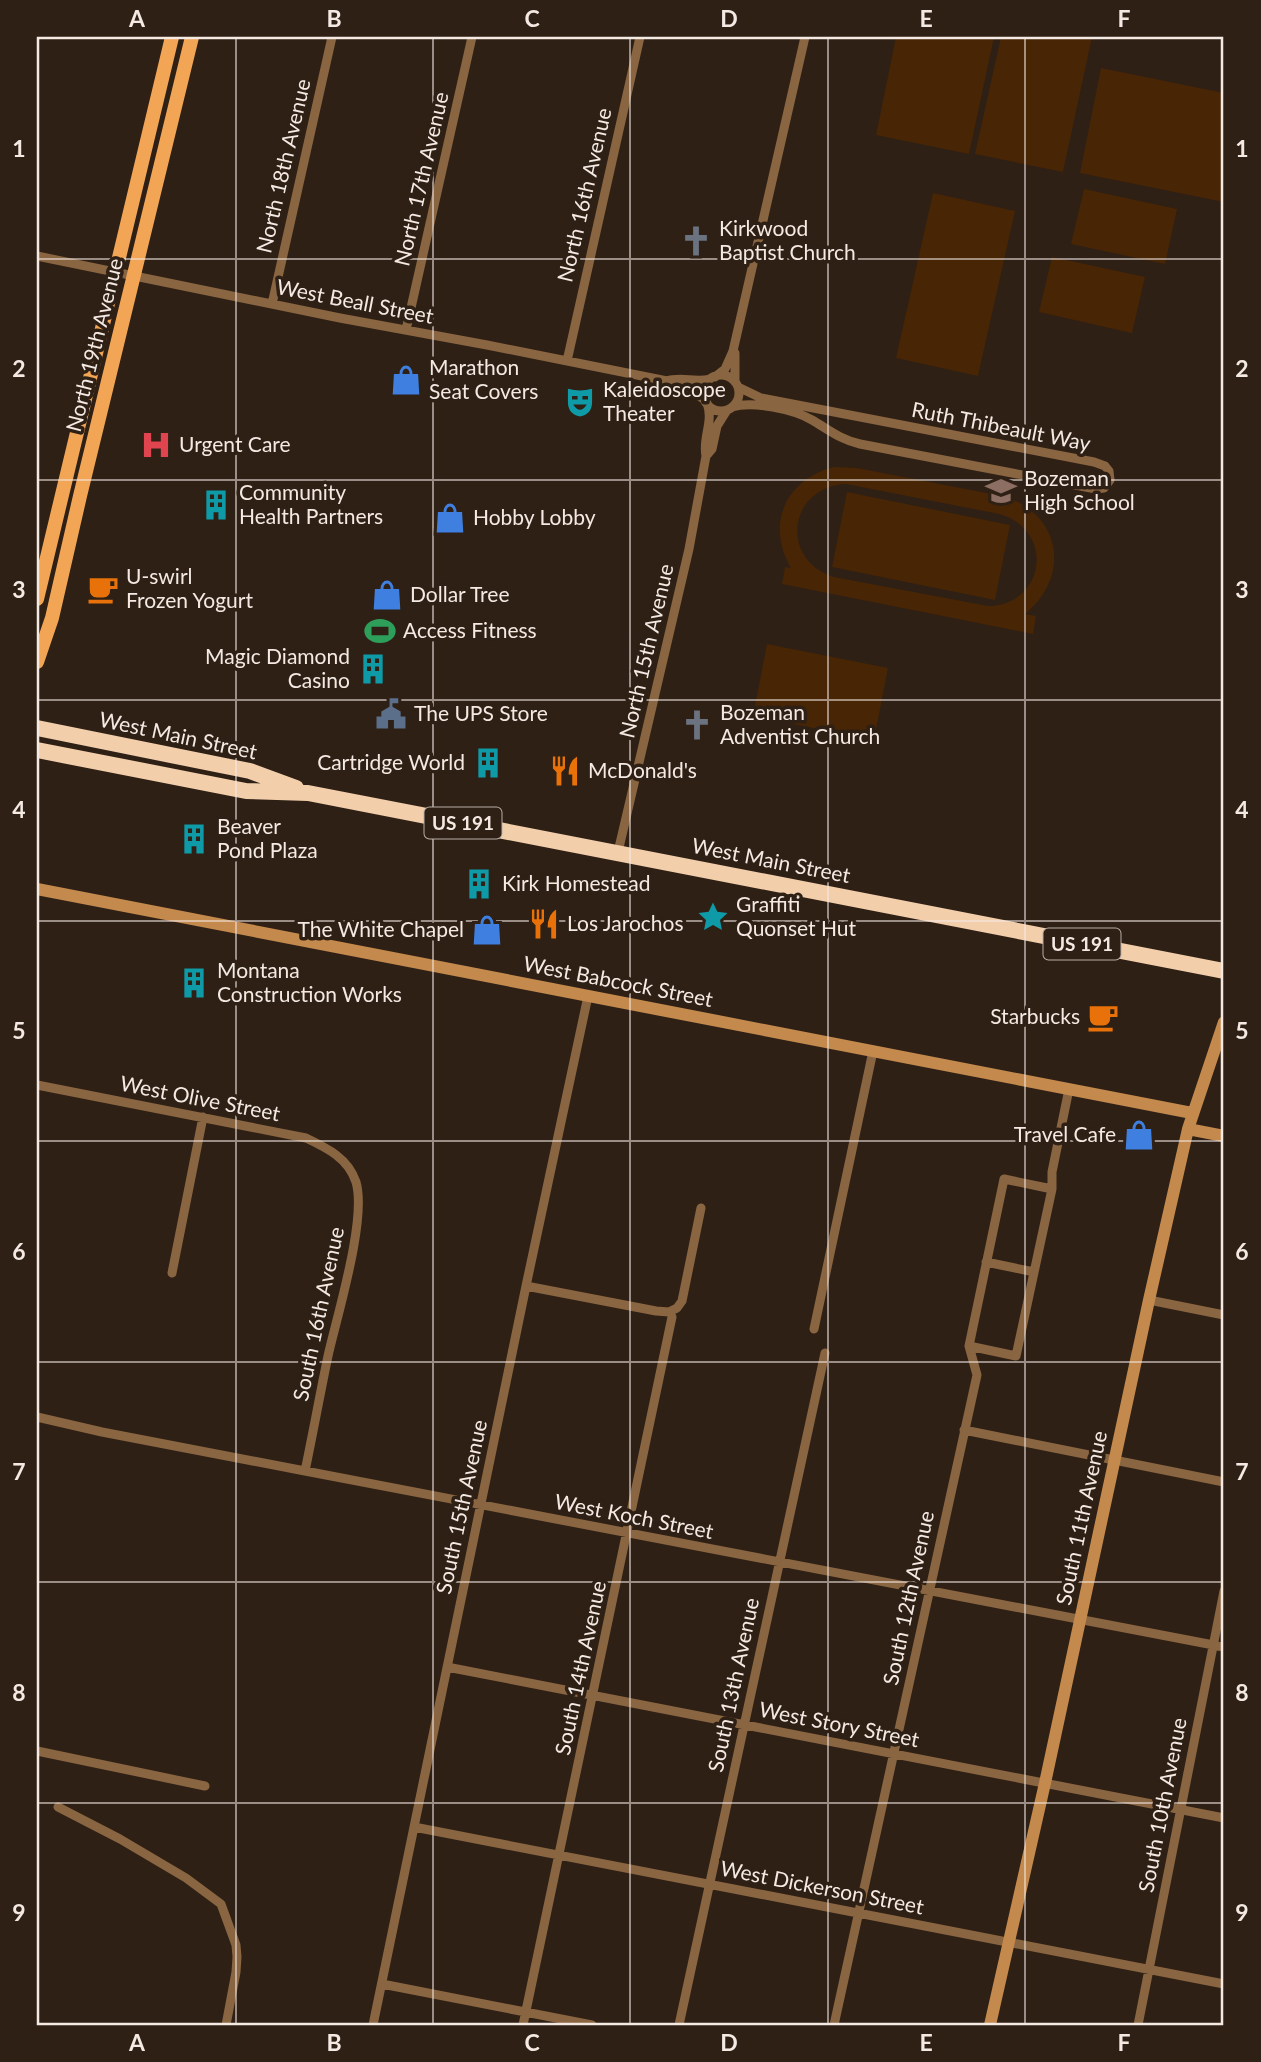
<svg xmlns="http://www.w3.org/2000/svg" width="1261" height="2062" font-family="Lato,sans-serif">
<style>
.green{fill:#472505;fill-rule:evenodd}
.lines{fill:none;stroke-linecap:round;stroke-linejoin:round}
.street{stroke:#8a6541;stroke-width:9}
.secondary{stroke:#c4894d;stroke-width:12}
.primary{stroke:#f2a555;stroke-width:14}
.highway{stroke:#f3ceab;stroke-width:16}
.grid{fill:none;stroke:#f4eae3;stroke-width:2;stroke-opacity:0.55}
.labels{text-anchor:middle;stroke-width:7;stroke-linejoin:round;paint-order:stroke}
.shield{fill:#2e2015;stroke:#b9ada5;stroke-width:2}
.shield-label{font-size:19px;font-weight:bold;fill:#f4eae3}
.street-label{font-size:21px;fill:#f4eae3;stroke:#2e2015}
.poi-label{font-size:21px;fill:#f4eae3;stroke:#2e2015;text-anchor:start}
.neatline{fill:none;stroke:#f4eae3;stroke-width:2.5}
.grid-label{font-size:23px;text-anchor:middle;font-weight:bold;fill:#f4eae3}
</style>
<rect width="100%" height="100%" fill="#2e2015"/>
<path class="green" d="M896,37H994L969,154L876,135Z
M1001,37H1092L1063,172L975,154Z
M1101,68L1224,93V202L1080,173Z
M1084,189L1177,209L1165,264L1071,244Z
M933,193L1015,211L978,376L896,358Z
M1052,257L1145,277L1132,333L1039,312Z
M834,467L857,468L1002,496C1061,512 1072,576 1025,614L1036,616L1033,634L782,584L785,567L791,568C765,524 786,479 834,467ZM846,484L999,514C1055,529 1046,605 988,606L834,577C779,560 788,487 846,484Z
M847,492L1010,525L995,600L832,567Z
M767,644L888,668L874,740L753,716Z"/>
<g class="lines">
<path class="street" d="M37,256L340,318L487,345L667,381C678,390 692,390 705,400
M272,304L332,37
M406,330L472,37
M735,353V382
M567,361L640,37
M703 393a18 18 0 1 1 36 0a18 18 0 1 1-36 0Z
M715,377L725,369L733,351L805,37
M667,381C681,376 695,383 710,379
M732,407C753,401 793,409 812,420C829,430 841,440 860,444L1096,489L1104,488L1110,480L1109,471L1105,466L1094,462L761,398L738,387
M706,456C702,438 714,422 707,403
M618,852L689,549L706,456L712,449L717,426L727,410
M37,1085L306,1138C327,1148 348,1158 356,1182C367,1219 337,1316 328,1356C320,1394 313,1433 305,1471
M986,1262L1034,1272
M172,1273L203,1117
M526,1286L656,1311L669,1312L677,1308L682,1301L701,1208
M1149,1300L1224,1315
M814,1329L873,1051
M969,1346L1016,1356L1052,1189V1172L1069,1089
M37,1417L102,1432L305,1471L1224,1647
M964,1430L1224,1482
M447,1667L1224,1818
M37,1751L205,1786
M58,1807L120,1839L186,1878L221,1904L236,1945L237,1957L236,1972L226,2025
M414,1827L1224,1984
M382,1984L592,2025
M373,2025L526,1286L588,996
M523,2025L672,1317
M679,2025L825,1353
M834,2025L977,1375L969,1346L1004,1179L1052,1189
M1138,2025L1224,1591"/>
<path class="secondary" d="M37,889L1192,1113
M1188,1129L1224,1136
M990,2025L1045,1783L1149,1300L1188,1129L1224,1022"/>
<path class="primary" d="M37,599L172,37
M37,662L52,618L80,496L192,37"/>
<path class="highway" d="M37,728L250,771L296,788
M37,750L246,791L308,793L1224,971"/>
</g>
<path class="grid" d="M236,37V2025M433,37V2025M630,37V2025M828,37V2025M1025,37V2025M37,259H1224M37,480H1224M37,700H1224M37,921H1224M37,1141H1224M37,1362H1224M37,1582H1224M37,1803H1224"/>
<defs>
<g id="church-bare" transform="scale(2.415)"><path d="M-1.2-6h2.4v3.5h3.3v2.4h-3.3V6h-2.4V-.1h-3.3v-2.4h3.3Z" fill="#6b7280" stroke="#2e2015" stroke-width="2.5" paint-order="stroke"/></g>
<g id="shop-bare" transform="scale(2.415)"><path d="M-5-2.5h2.3a2.7 3.5 0 0 1 5.4 0H5L5.5 6h-11ZM-1.5-2.5h3a1.5 2.3 0 0 0-3 0Z" fill="#3f7fe0" stroke="#2e2015" stroke-width="2.5" paint-order="stroke"/></g>
<g id="theatre-bare" transform="scale(2.415)"><path d="M-5-5.5Q0-4 5-5.5V0Q5 5 0 6Q-5 5-5 0ZM-3.3-2.5H-1v1.5H-3.3ZM1-2.5H3.3v1.5H1ZM-2.8 1Q0 5.5 2.8 1Z" fill="#0f9aa8" stroke="#2e2015" stroke-width="2.5" paint-order="stroke"/></g>
<g id="hospital-bare" transform="scale(2.415)"><path d="M-5-5h3v3.5h4V-5h3V5h-3V1.5h-4V5h-3Z" fill="#e0444e" stroke="#2e2015" stroke-width="2.5" paint-order="stroke"/></g>
<g id="school-bare" transform="scale(2.415)"><path d="M0-5L7-2L0 1L-7-2ZM-4 1L0 2.5L4 1V4Q0 6-4 4Z" fill="#8d6e63" stroke="#2e2015" stroke-width="2.5" paint-order="stroke"/></g>
<g id="building-bare" transform="scale(2.415)"><path d="M-4-6H4V6H1V3H-1V6H-4ZM-2.5-4.3h1.7v1.8h-1.7ZM.8-4.3h1.7v1.8H.8ZM-2.5-1h1.7V.8h-1.7ZM.8-1h1.7V.8H.8Z" fill="#0f9aa8" stroke="#2e2015" stroke-width="2.5" paint-order="stroke"/></g>
<g id="cafe-bare" transform="scale(2.415)"><path d="M-5.5-4.5H6V0H3Q3 3.5 0 3.5H-2.5Q-5.5 3.5-5.5 0ZM3-3.2v2h1.7v-2ZM-6 4.5H4V6H-6Z" fill="#e8710a" stroke="#2e2015" stroke-width="2.5" paint-order="stroke"/></g>
<g id="stadium-bare" transform="scale(2.415)"><path d="M0-5a6.5 5 0 1 0 0 10a6.5 5 0 1 0 0-10ZM-3.5-1.8h7v3.6h-7Z" fill="#2e9e5b" stroke="#2e2015" stroke-width="2.5" paint-order="stroke"/></g>
<g id="civic-bare" transform="scale(2.415)"><path d="M-.6-6.5H3V-4.5H.6V-3L4-1V1h2V6H-6V1h2V-1L-.6-3ZM-1.2 2.5V6h2.4V2.5Z" fill="#5c6f8a" stroke="#2e2015" stroke-width="2.5" paint-order="stroke"/></g>
<g id="restaurant-bare" transform="scale(2.415)"><path d="M-5-6h1v4h1v-4h1v4h1v-4h1v5L-1.5 .5V6h-2V.5L-5-1ZM5-6V6H3V1.5H1.5Q1.5-4 5-6Z" fill="#e8710a" stroke="#2e2015" stroke-width="2.5" paint-order="stroke"/></g>
<g id="sight-bare" transform="scale(2.415)"><path d="M0-6L1.8-2.2L6-1.7L2.9 1.2L3.7 5.4L0 3.3L-3.7 5.4L-2.9 1.2L-6-1.7L-1.8-2.2Z" fill="#0f9aa8" stroke="#2e2015" stroke-width="2.5" paint-order="stroke"/></g>
</defs>
<g fill-rule="evenodd">
<use href="#church-bare" x="696" y="241"/>
<use href="#shop-bare" x="406" y="380"/>
<use href="#theatre-bare" x="580" y="402"/>
<use href="#hospital-bare" x="156" y="445"/>
<use href="#school-bare" x="1001" y="491"/>
<use href="#building-bare" x="216" y="505"/>
<use href="#shop-bare" x="450" y="518"/>
<use href="#cafe-bare" x="103" y="589"/>
<use href="#shop-bare" x="387" y="595"/>
<use href="#stadium-bare" x="380" y="631"/>
<use href="#building-bare" x="373" y="669"/>
<use href="#civic-bare" x="391" y="714"/>
<use href="#church-bare" x="697" y="725"/>
<use href="#building-bare" x="488" y="763"/>
<use href="#restaurant-bare" x="565" y="771"/>
<use href="#building-bare" x="194" y="839"/>
<use href="#building-bare" x="479" y="884"/>
<use href="#sight-bare" x="713" y="917"/>
<use href="#restaurant-bare" x="544" y="924"/>
<use href="#shop-bare" x="487" y="930"/>
<use href="#building-bare" x="194" y="983"/>
<use href="#cafe-bare" x="1103" y="1017"/>
<use href="#shop-bare" x="1139" y="1135"/>
</g>
<g class="labels">
<g class="shield">
<rect x="424.5" y="807.5" width="77" height="31" rx="5"/>
<rect x="1043.5" y="928.5" width="77" height="31" rx="5"/>
</g>
<g class="shield-label">
<text x="463" y="830">US 191</text>
<text x="1082" y="951">US 191</text>
</g>
<g class="street-label">
<text transform="translate(284 166) rotate(-77)" y="7">North 18th Avenue</text>
<text transform="translate(422 179) rotate(-77)" y="7">North 17th Avenue</text>
<text transform="translate(585 195) rotate(-77)" y="7">North 16th Avenue</text>
<text transform="translate(355 302) rotate(11)" y="7">West Beall Street</text>
<text transform="translate(95 345) rotate(-76)" y="7">North 19th Avenue</text>
<text transform="translate(1001 427) rotate(11)" y="7">Ruth Thibeault Way</text>
<text transform="translate(647 651) rotate(-77)" y="7">North 15th Avenue</text>
<text transform="translate(178 736) rotate(12)" y="7">West Main Street</text>
<text transform="translate(771 861) rotate(11)" y="7">West Main Street</text>
<text transform="translate(618 982) rotate(11)" y="7">West Babcock Street</text>
<text transform="translate(200 1099) rotate(11)" y="7">West Olive Street</text>
<text transform="translate(319 1314) rotate(-78)" y="7">South 16th Avenue</text>
<text transform="translate(462 1507) rotate(-78)" y="7">South 15th Avenue</text>
<text transform="translate(634 1517) rotate(11)" y="7">West Koch Street</text>
<text transform="translate(1082 1518) rotate(-78)" y="7">South 11th Avenue</text>
<text transform="translate(909 1598) rotate(-78)" y="7">South 12th Avenue</text>
<text transform="translate(581 1668) rotate(-78)" y="7">South 14th Avenue</text>
<text transform="translate(734 1685) rotate(-78)" y="7">South 13th Avenue</text>
<text transform="translate(839 1725) rotate(11)" y="7">West Story Street</text>
<text transform="translate(1163 1805) rotate(-79)" y="7">South 10th Avenue</text>
<text transform="translate(822 1888) rotate(11)" y="7">West Dickerson Street</text>
</g>
<g class="poi-label">
<text x="719" y="236">Kirkwood<tspan x="719" dy="24">Baptist Church</tspan></text>
<text x="429" y="375">Marathon<tspan x="429" dy="24">Seat Covers</tspan></text>
<text x="603" y="397">Kaleidoscope<tspan x="603" dy="24">Theater</tspan></text>
<text x="179" y="452">Urgent Care</text>
<text x="1024" y="486">Bozeman<tspan x="1024" dy="24">High School</tspan></text>
<text x="239" y="500">Community<tspan x="239" dy="24">Health Partners</tspan></text>
<text x="473" y="525">Hobby Lobby</text>
<text x="126" y="584">U-swirl<tspan x="126" dy="24">Frozen Yogurt</tspan></text>
<text x="410" y="602">Dollar Tree</text>
<text x="403" y="638">Access Fitness</text>
<text x="350" y="664" text-anchor="end">Magic Diamond<tspan x="350" dy="24">Casino</tspan></text>
<text x="720" y="720">Bozeman<tspan x="720" dy="24">Adventist Church</tspan></text>
<text x="414" y="721">The UPS Store</text>
<text x="465" y="770" text-anchor="end">Cartridge World</text>
<text x="588" y="778">McDonald's</text>
<text x="217" y="834">Beaver<tspan x="217" dy="24">Pond Plaza</tspan></text>
<text x="502" y="891">Kirk Homestead</text>
<text x="736" y="912">Graffiti<tspan x="736" dy="24">Quonset Hut</tspan></text>
<text x="567" y="931">Los Jarochos</text>
<text x="464" y="937" text-anchor="end">The White Chapel</text>
<text x="217" y="978">Montana<tspan x="217" dy="24">Construction Works</tspan></text>
<text x="1080" y="1024" text-anchor="end">Starbucks</text>
<text x="1116" y="1142" text-anchor="end">Travel Cafe</text>
</g>
</g>
<rect width="1261" height="2062" fill="none" stroke="#2e2015" stroke-width="77"/>
<rect x="38" y="38" width="1184" height="1986" class="neatline"/>
<g class="grid-label">
<text x="137" y="27">A</text>
<text x="334" y="27">B</text>
<text x="532" y="27">C</text>
<text x="729" y="27">D</text>
<text x="926" y="27">E</text>
<text x="1124" y="27">F</text>
<text x="19" y="157">1</text>
<text x="1242" y="157">1</text>
<text x="19" y="377">2</text>
<text x="1242" y="377">2</text>
<text x="19" y="598">3</text>
<text x="1242" y="598">3</text>
<text x="19" y="818">4</text>
<text x="1242" y="818">4</text>
<text x="19" y="1039">5</text>
<text x="1242" y="1039">5</text>
<text x="19" y="1260">6</text>
<text x="1242" y="1260">6</text>
<text x="19" y="1480">7</text>
<text x="1242" y="1480">7</text>
<text x="19" y="1701">8</text>
<text x="1242" y="1701">8</text>
<text x="19" y="1921">9</text>
<text x="1242" y="1921">9</text>
<text x="137" y="2051">A</text>
<text x="334" y="2051">B</text>
<text x="532" y="2051">C</text>
<text x="729" y="2051">D</text>
<text x="926" y="2051">E</text>
<text x="1124" y="2051">F</text>
</g>
</svg>
